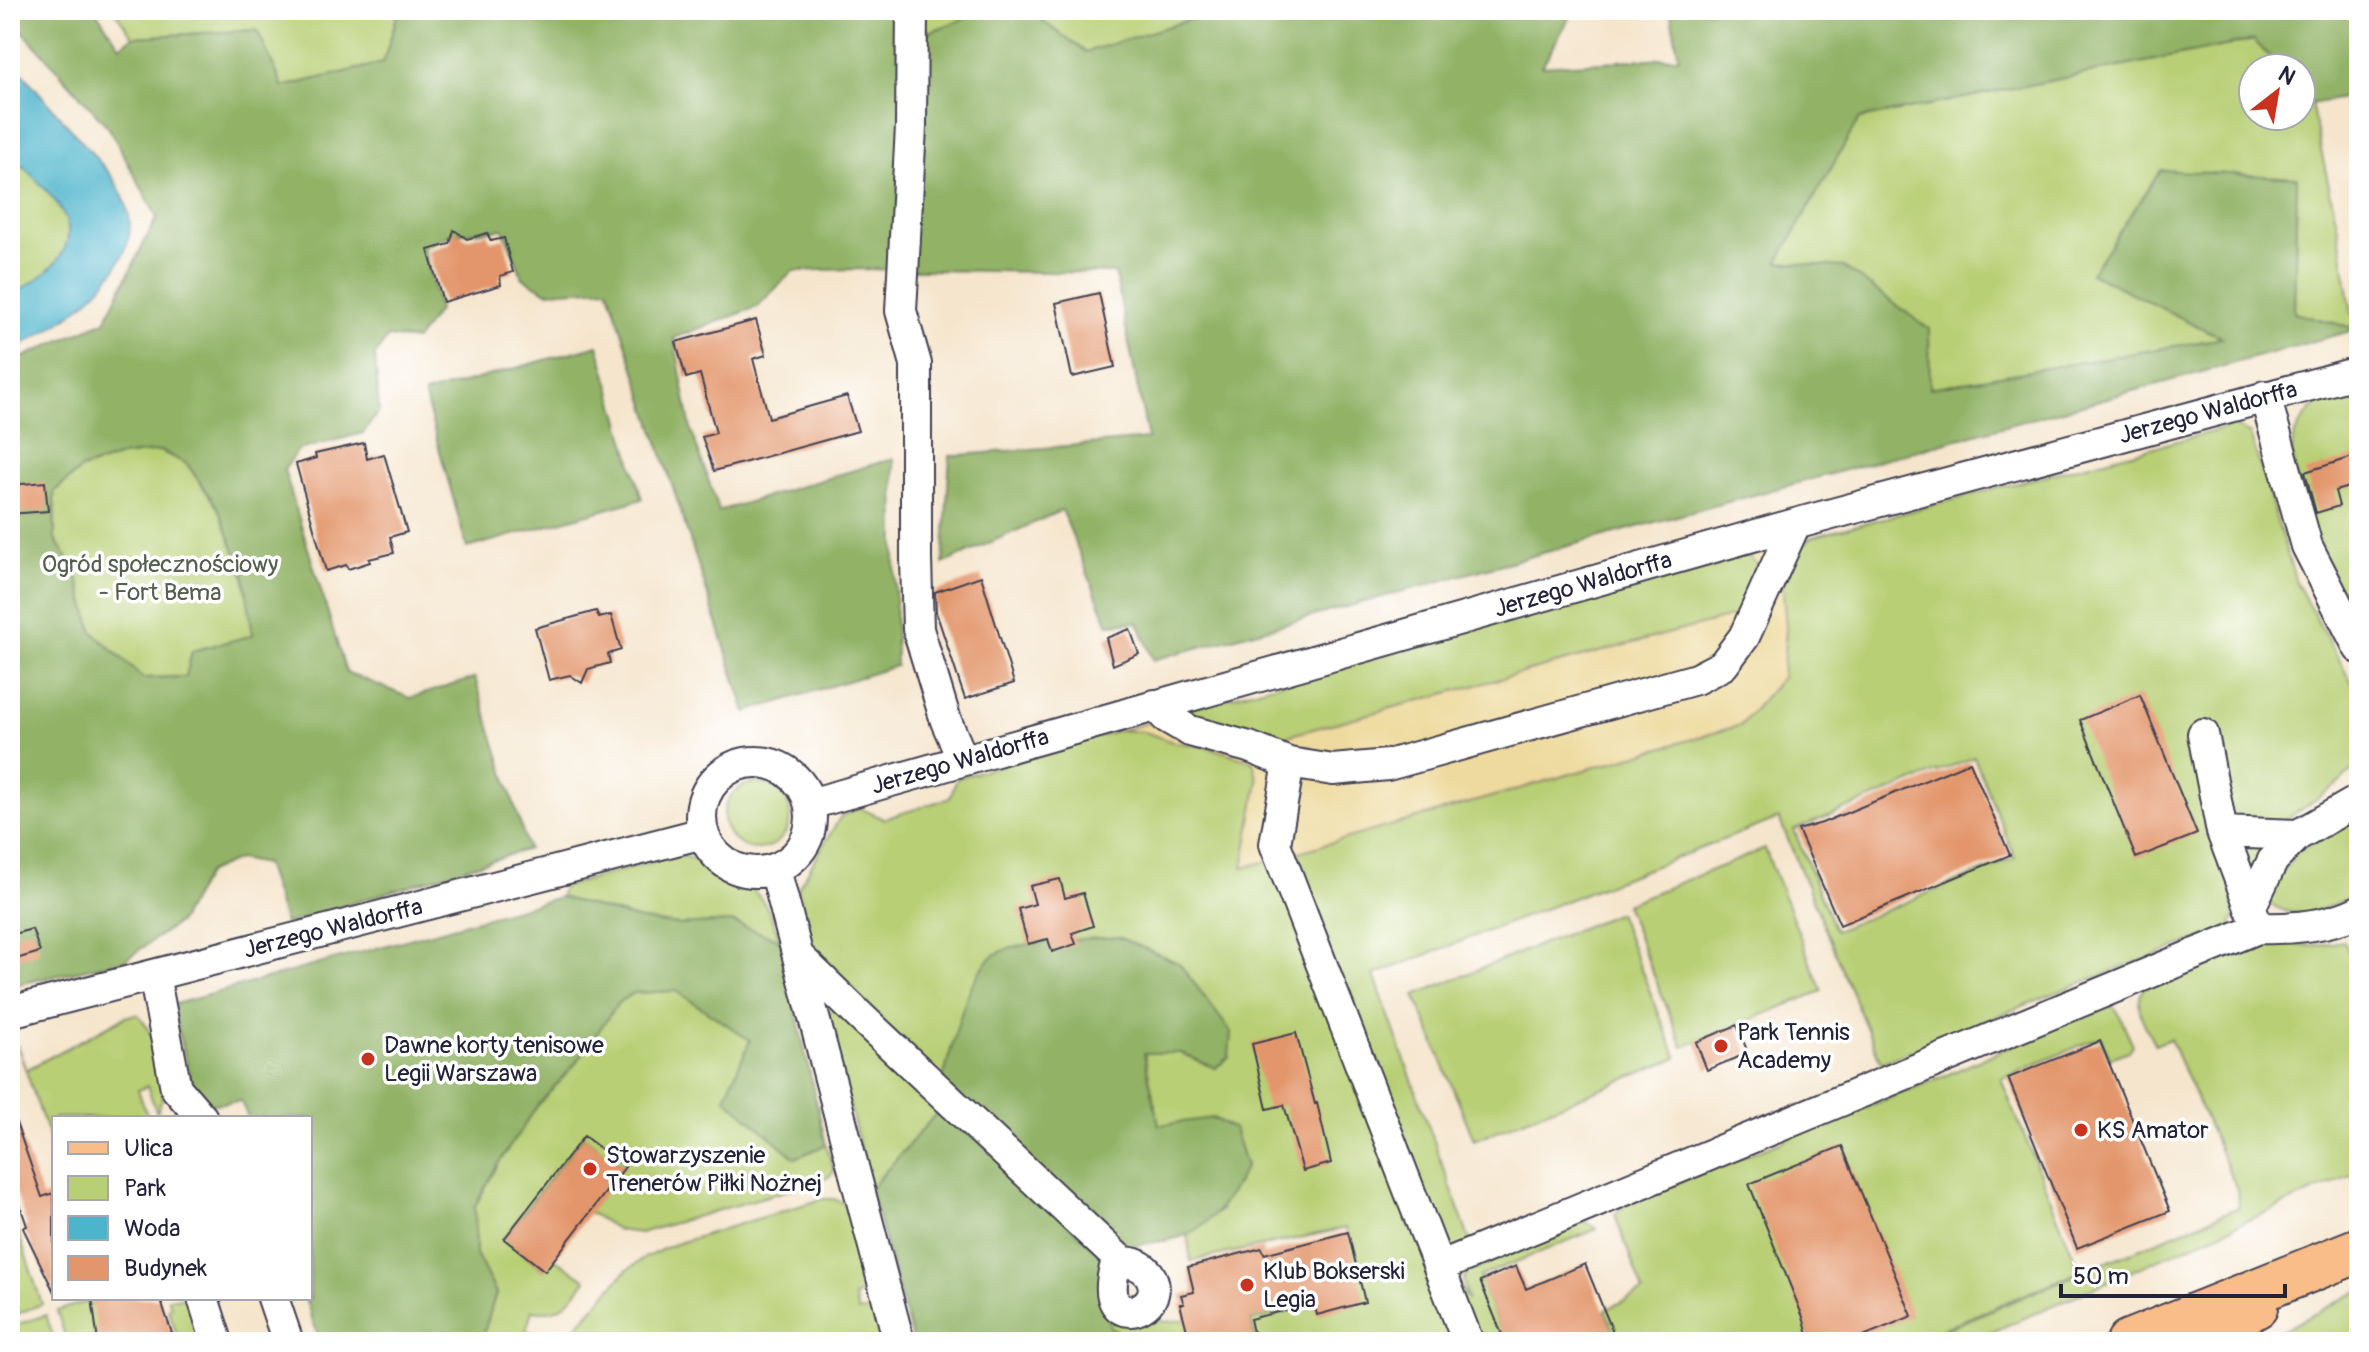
<svg xmlns="http://www.w3.org/2000/svg" width="2369" height="1352" font-family="Pangolin,sans-serif">
<style>
.green{fill:#b8cf74;stroke:#6d7858;stroke-width:2;fill-rule:evenodd}
.forest{fill:#92b266;stroke:#5a6a50;stroke-width:2;fill-rule:evenodd}
.sand{fill:#eeda9e;stroke:#887e6c;stroke-width:2}
.water{fill:#4cb4cb;stroke:#376b83;stroke-width:2}
.building{fill:#e3966c}
.lines{fill:none;stroke-linecap:round;stroke-linejoin:round}
.minor-casing{stroke:#423f51;stroke-width:34}
.major-casing{stroke:#423f51;stroke-width:42}
.highway-casing{stroke:#423f51;stroke-width:48}
.minor{stroke:#fff;stroke-width:30}
.major{stroke:#f8bd89;stroke-width:38}
.highway{stroke:#f8bd89;stroke-width:44}
.poi-dot{fill:#c8321e;stroke:#fff;stroke-width:3}
.labels{text-anchor:middle;stroke-width:7;stroke-linejoin:round;paint-order:stroke}
.street-label{font-size:24px;fill:#22223b;stroke:#fff}
.park-label{font-size:24px;fill:#565f4f;stroke:#fff}
.poi-label{font-size:24px;fill:#22223b;stroke:#fff;text-anchor:start}
</style>
<rect width="100%" height="100%" fill="#fff"/>
<filter id="ink" filterUnits="userSpaceOnUse"><feTurbulence type="fractalNoise" baseFrequency=".0125" numOctaves="2"/><feDisplacementMap in="SourceGraphic" scale="16" xChannelSelector="R" yChannelSelector="G"/><feConvolveMatrix kernelMatrix="1 2 1 2 8 2 1 2 1" color-interpolation-filters="sRGB"/></filter>
<filter id="wash" filterUnits="userSpaceOnUse"><feTurbulence type="fractalNoise" baseFrequency=".006" numOctaves="4" result="noise"/><feDisplacementMap in="SourceGraphic" scale="32" xChannelSelector="R" yChannelSelector="G"/><feGaussianBlur stdDeviation="1.8" result="paint"/><feColorMatrix in="noise" values="0 0 0 0 0 0 0 0 0 0 0 0 0 0 0 0 0 1.4 0 .05"/><feComposite in="paint" operator="in"/></filter>
<g filter="url(#wash)">
<rect width="100%" height="100%" fill="#f5e5cc"/>
<path class="green" d="M114,10H399L383,63L283,87L257,30L133,37Z
M905,10H988L929,32Z
M1027,10H1221L1086,52Z
M2255,40L2279,68H2253V116H2301V93L2311,104L2338,228L2352,314L2358,329L2294,313L2297,179L2091,273L2223,338L1929,388V329L1777,262L1859,119Z
M10,153C28,172 52,192 64,215C82,252 39,282 10,294Z
M2359,388V634C2341,596 2281,475 2294,437C2299,422 2315,403 2329,395C2337,391 2350,390 2359,388Z
M2234,426L2250,434L2296,582L2359,695V764L2337,785L2288,818L2248,875L2230,928L2075,985L1881,1063L1779,818L1374,975L1470,1241L1447,1263L1468,1301L1463,1280L1470,1268L1570,1224L1587,1222L1597,1229L1479,1277L1505,1342H1256L1251,1320L1361,1296L1346,1228L1191,1261L1187,1234L1222,1209L1159,1125L1144,1053H1181L1215,1068L1229,1057L971,986L942,1082L813,950L798,888L841,816L860,808L884,819L950,798L957,778L1120,730L1145,732L1173,742L1208,747L1253,761L1258,781L1243,868L1741,725L1782,677L1786,628L1782,581L1801,547L1812,537ZM1974,757L2015,858L1835,931L1794,830Z
M160,451L187,464L218,508L244,574L254,635L192,651L186,677L143,678L93,632L76,572L55,539L54,492L81,469L121,456Z
M1746,554L1762,568L1738,615L1265,742L1188,722L1186,713L1194,707Z
M724 816a33 33 0 1 1 66 0a33 33 0 1 1-66 0Z
M2359,817V893C2330,907 2300,924 2271,904L2269,892L2295,854Z
M1765,849L1822,991L1683,1047L1625,904Z
M676,855C701,859 746,878 761,899C770,910 775,926 780,940L732,922L679,925L641,920L560,897L563,887Z
M1618,913L1677,1058L1474,1140L1415,995Z
M2268,940L2311,946L2344,941L2359,977V1172L1969,1342H1915L2239,1207L2237,1189L2170,1039L2155,1045C2145,1025 2130,1004 2147,984Z
M676,991L750,1040L795,1158L826,1145L834,1171L829,1177L815,1182L640,1233L618,1230L589,1212L624,1166L583,1136L504,1238L544,1270L554,1258L586,1280C568,1302 563,1315 532,1310L526,1331L554,1337L568,1336L626,1271L646,1257L672,1245L822,1199H834L854,1208L875,1288L854,1297L858,1312L881,1309L890,1342H481L496,1293L476,1254L475,1206L498,1164L538,1105L577,1062L618,1002L634,993Z
M2106,1003L2117,1010L2133,1045L2129,1051L2110,1058L2100,1037L2001,1079L2080,1271L1911,1342H1618L1605,1310L1643,1292L1615,1215L1627,1203L1949,1074Z
M834,1007L942,1107L870,1189L828,1016Z
M136,1014C151,1023 164,1071 164,1088C164,1096 159,1106 157,1113L147,1086L138,1090L148,1118H54V1152L17,1045L26,1070L125,1017Z
M10,1208L42,1304L10,1317Z
M2359,1291V1334L2343,1342H2260Z
M168,1298H188L203,1342H179L168,1308L171,1307Z
M89,1301L91,1305L103,1301L116,1329L79,1342H67L57,1311Z
M1107,1305L1165,1322L1191,1319L1195,1337L1169,1342H1136L1110,1327Z
M46,1315L55,1342H10L12,1326Z"/>
<path class="forest" d="M10,10H95L120,46L133,37L257,30L283,87L383,63L399,10H905L929,32L988,10H1027L1086,52L1221,10H1574L1542,66L1679,57L1670,10H2348L2349,14L2359,11V95L2311,104L2301,93V68H2279L2254,40L1859,119L1778,262L1844,267L1929,329L1930,388L2222,338L2091,273L2161,170L2297,178L2294,313L2358,329L1153,660L1138,622L1108,624L1062,510L943,564L950,456L1148,439L1115,273L853,269L793,271L757,307L674,338L691,430L719,511L894,458L896,666L746,712L608,288L547,292L523,278L503,229L452,234L423,247L439,309L416,340L388,337L375,355L379,411L363,433L298,450L284,470L346,672L410,698L475,678L528,849L285,924L265,864L238,859L208,872L179,922L123,961L10,986V363L105,321L157,217L109,128L10,17ZM161,451L187,464L218,508L244,574L253,635L192,651L186,677L143,678L93,632L76,572L55,539L54,492L81,469L121,456Z
M598,345L642,499L467,548L424,394Z
M560,897L641,920L679,925L732,922L780,940L826,1145L795,1158L725,1098L750,1040L676,991L634,993L618,1003L577,1062L538,1105L498,1164L475,1206L476,1254L496,1293L481,1342H320L305,1298H310V1118H248L241,1101L205,1105L193,1090L172,1005Z
M1118,937L1179,963L1231,1032L1229,1057L1215,1068L1181,1053H1144L1159,1125L1213,1118L1234,1129L1246,1166C1231,1193 1217,1220 1188,1234C1170,1243 1145,1241 1126,1249L942,1082C954,1045 962,985 992,957C1011,940 1090,939 1118,937Z
M942,1107L1106,1259L1104,1276L1110,1327L1136,1342H913L870,1189Z"/>
<path class="sand" d="M1812,537L1801,547L1782,581L1786,628L1782,677L1741,725L1243,868L1258,781L1253,761L1208,747L1173,742L1145,732L1120,730L1186,713L1188,722L1265,742L1738,615L1761,568L1746,554Z"/>
<path class="water" d="M10,59L111,175C121,190 130,207 130,226C129,279 55,333 10,349V294C39,282 82,252 64,215C52,192 28,172 10,153Z"/>
<g id="blocks">
<path class="building" d="M454,230L467,239L487,233L491,241L504,238L513,272L500,276L501,285L443,302L428,250L450,244Z
M1099,293L1115,367L1072,377L1056,303Z
M756,320L766,355L753,359L769,418L847,396L858,431L714,471L702,437L716,433L700,374L686,378L676,342Z
M364,443L367,459L384,454L407,532L390,537L394,553L369,559L370,562L348,569L346,565L326,571L296,464L316,458L315,454Z
M2359,455V484L2335,491L2339,506L2316,513L2305,472Z
M45,482L48,511L10,514V485Z
M981,576L1014,683L965,699L936,612L935,592Z
M596,611L599,618L611,615L621,650L608,654L610,663L588,669L582,683L570,675L549,680L535,628Z
M1130,629L1139,654L1113,665L1106,638Z
M2140,695L2197,834L2136,858L2080,720Z
M1970,762L2010,855L1840,925L1798,830L1822,823Z
M1060,879L1065,898L1083,893L1093,926L1072,933L1076,944L1052,952L1048,939L1028,944L1018,909L1035,904L1030,886Z
M32,929L40,952L16,959L10,935Z
M1737,1025L1748,1053L1707,1070L1696,1042Z
M1296,1033L1315,1104L1317,1103L1331,1163L1303,1171L1284,1105L1267,1109L1252,1044Z
M2100,1041L2170,1211L2077,1248L2008,1078Z
M10,1117H14L42,1197L54,1193V1292L23,1228L27,1226L10,1176Z
M584,1136L625,1167L545,1271L504,1239Z
M1842,1146L1912,1316L1849,1342H1810L1803,1317L1749,1184Z
M1348,1232L1365,1302L1317,1315L1314,1303L1250,1319L1255,1342H1190L1180,1304H1184L1181,1295L1194,1292L1188,1267L1262,1248L1264,1254Z
M1585,1264L1617,1342H1505L1480,1281L1516,1266L1526,1289Z
M92,1298H160L175,1342H98Z"/>
</g>
</g>
<g filter="url(#ink)">
<use href="#blocks" fill-opacity="0" stroke="#423f51" stroke-width="2"/>
<g class="lines">
<g class="minor-casing">
<path id="minor" d="M912,10L911,127L901,311L916,364V559L918,629L946,721L963,760
M2265,396L2307,546L2359,648
M1155,705L1166,717L1190,731L1249,747L1289,763L1333,770L1388,765L1696,679L1723,665L1744,637L1795,524
M2203,734L2222,832L2258,928
M701 817a55 55 0 1 1 110 0a55 55 0 1 1-110 0Z
M1289,763L1275,844L1468,1342
M810,804L1795,524L2359,372
M2222,832L2298,835
M775,869L899,1342
M2250,908L2273,860L2298,835L2359,800
M798,956L863,1019L1122,1262C1133,1262 1142,1265 1149,1274C1174,1310 1093,1339 1116,1264L1122,1262
M154,975L176,1088L202,1118
M10,1012L703,833
M1439,1267L2258,928C2291,929 2329,926 2359,911
M203,1298L217,1342
M273,1298L288,1342"/>
</g>
<g class="major-casing">
<path id="major" d="M2195,1342L2258,1308"/>
</g>
<g class="highway-casing">
<path id="highway" d="M2129,1342L2359,1250"/>
</g>
<use href="#minor" class="minor"/>
<use href="#major" class="major"/>
<use href="#highway" class="highway"/>
</g>
</g>
<g class="poi-dot">
<circle cx="1721" cy="1046" r="8"/>
<circle cx="368" cy="1059" r="8"/>
<circle cx="2081" cy="1130" r="8"/>
<circle cx="590" cy="1169" r="8"/>
<circle cx="1247" cy="1285" r="8"/>
</g>
<g class="labels">
<g class="street-label">
<text transform="translate(2208 412) rotate(-15)" y="8">Jerzego Waldorffa</text>
<text transform="translate(1583 584) rotate(-16)" y="8">Jerzego Waldorffa</text>
<text transform="translate(960 761) rotate(-16)" y="8">Jerzego Waldorffa</text>
<text transform="translate(333 928) rotate(-14)" y="8">Jerzego Waldorffa</text>
</g>
<g class="park-label">
<text x="160" y="572">Ogród społecznościowy<tspan x="160" dy="28">- Fort Bema</tspan></text>
</g>
<g class="poi-label">
<text x="1737" y="1040">Park Tennis<tspan x="1737" dy="28">Academy</tspan></text>
<text x="384" y="1053">Dawne korty tenisowe<tspan x="384" dy="28">Legii Warszawa</tspan></text>
<text x="2097" y="1138">KS Amator</text>
<text x="606" y="1163">Stowarzyszenie<tspan x="606" dy="28">Trenerów Piłki Nożnej</tspan></text>
<text x="1263" y="1279">Klub Bokserski<tspan x="1263" dy="28">Legia</tspan></text>
</g>
</g>
<rect width="2369" height="1352" fill="none" stroke="#fff" stroke-width="40"/>
<rect x="52" y="1116" width="260" height="184" fill="#ffffff" stroke="#a7a7b1" stroke-width="2"/>
<rect x="68" y="1142" width="40" height="12" fill="#f8bd89" stroke="#a7a7b1" stroke-width="2"/>
<text x="124" y="1156" font-size="24" fill="#22223b">Ulica</text>
<rect x="68" y="1176" width="40" height="24" fill="#b8cf74" stroke="#a7a7b1" stroke-width="2"/>
<text x="124" y="1196" font-size="24" fill="#22223b">Park</text>
<rect x="68" y="1216" width="40" height="24" fill="#4cb4cb" stroke="#a7a7b1" stroke-width="2"/>
<text x="124" y="1236" font-size="24" fill="#22223b">Woda</text>
<rect x="68" y="1256" width="40" height="24" fill="#e3966c" stroke="#a7a7b1" stroke-width="2"/>
<text x="124" y="1276" font-size="24" fill="#22223b">Budynek</text>
<g transform="translate(2277 92) rotate(31)"><circle r="38" fill="#ffffff" stroke="#a7a7b1" stroke-width="2"/>
<path d="M0-6L14 30L0 20L-14 30Z" fill="#c8321e"/>
<text y="-12" font-size="22" font-weight="bold" text-anchor="middle" fill="#22223b">N</text>
</g>
<path d="M2061 1284v12h224v-12" fill="none" stroke="#22223b" stroke-width="4"/>
<text x="2073" y="1284" font-size="24" fill="#22223b" stroke="#ffffff" stroke-width="6" paint-order="stroke">50 m</text>
</svg>
